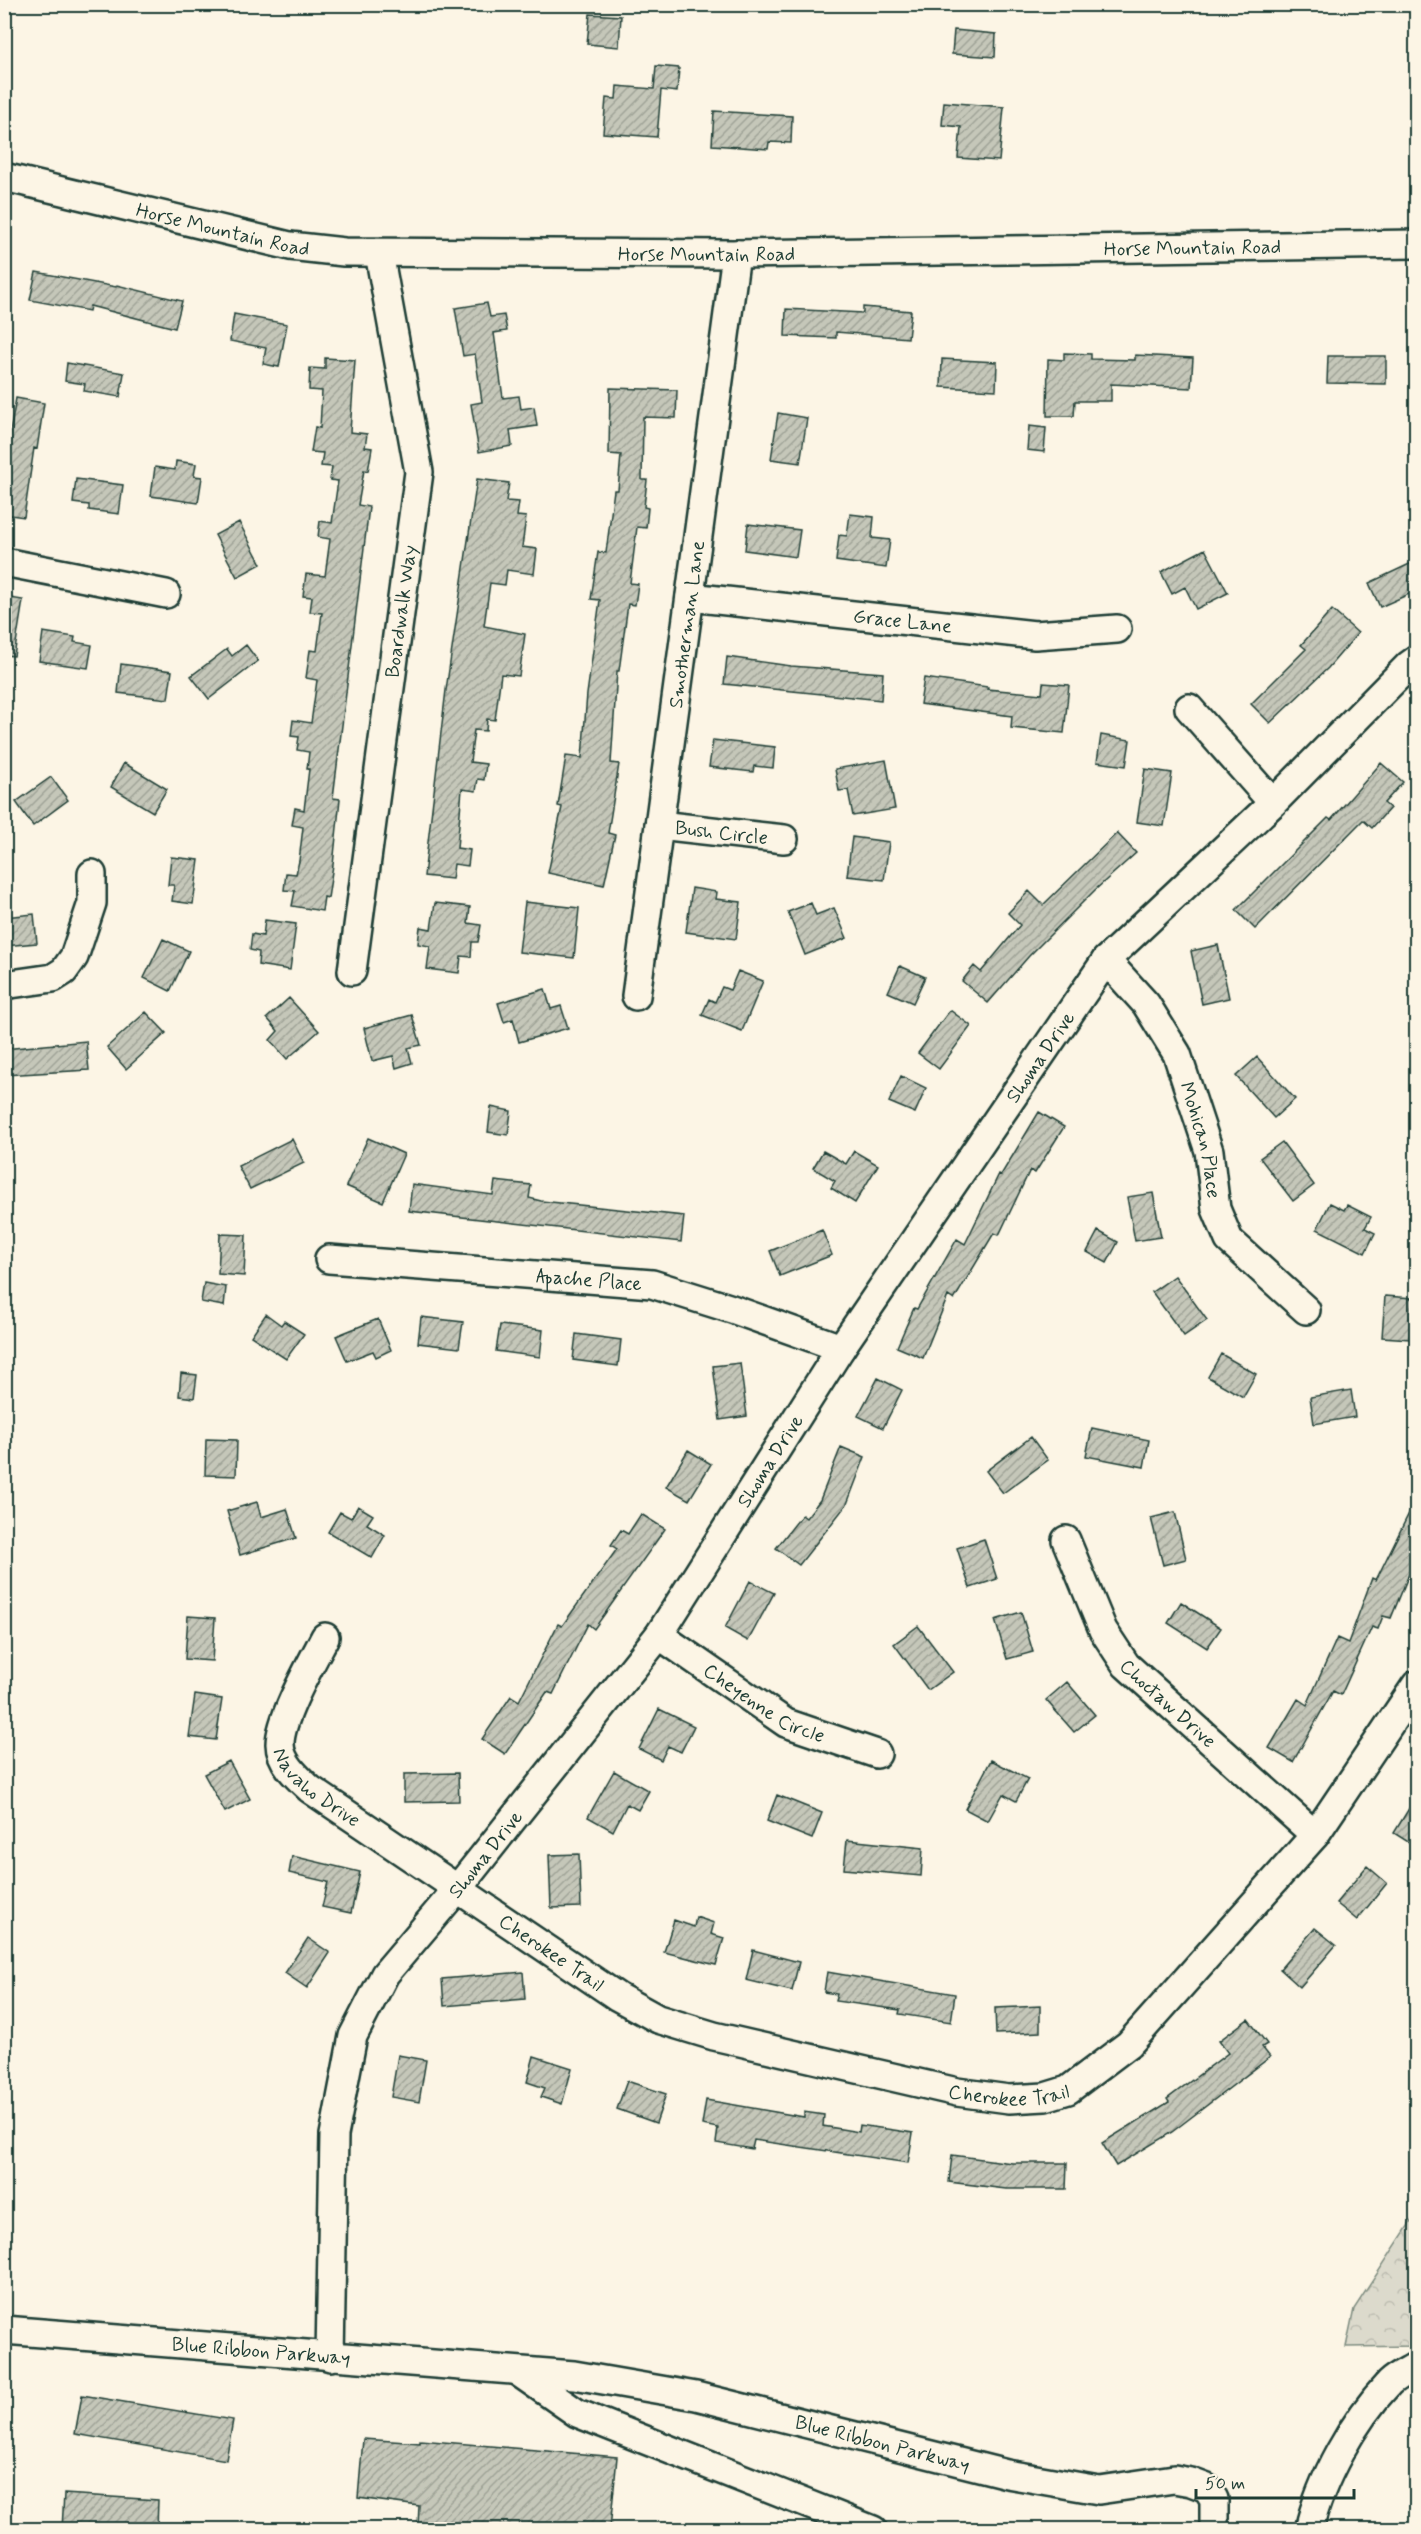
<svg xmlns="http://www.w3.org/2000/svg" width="1421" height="2534" font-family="Mynerve,sans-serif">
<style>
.forest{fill:url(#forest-crowns);stroke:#7e8c80;stroke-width:1.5}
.building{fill:url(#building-hatch);stroke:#1f3d34;stroke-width:1.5}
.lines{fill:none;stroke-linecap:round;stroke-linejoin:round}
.minor-casing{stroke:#1f3d34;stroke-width:32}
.minor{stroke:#fcf5e5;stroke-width:27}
.labels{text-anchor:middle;stroke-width:4.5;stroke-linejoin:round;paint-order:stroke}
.street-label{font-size:20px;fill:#1f3d34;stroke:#fcf5e5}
</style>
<defs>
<pattern id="forest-crowns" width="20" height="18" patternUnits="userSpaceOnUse" patternTransform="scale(1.5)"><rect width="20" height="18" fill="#dcdacc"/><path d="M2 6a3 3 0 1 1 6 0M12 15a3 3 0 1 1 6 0" fill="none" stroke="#bcbcb0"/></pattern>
<pattern id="building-hatch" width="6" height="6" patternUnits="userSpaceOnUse" patternTransform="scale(1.5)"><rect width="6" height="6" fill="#c5c7b9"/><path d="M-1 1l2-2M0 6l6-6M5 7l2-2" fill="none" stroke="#9fa397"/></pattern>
</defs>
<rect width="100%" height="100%" fill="#fcf5e5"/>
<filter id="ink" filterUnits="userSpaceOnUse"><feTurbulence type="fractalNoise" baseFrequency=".0167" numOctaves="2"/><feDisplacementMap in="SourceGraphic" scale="12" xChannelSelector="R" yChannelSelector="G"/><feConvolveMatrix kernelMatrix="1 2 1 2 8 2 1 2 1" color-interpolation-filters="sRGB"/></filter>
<g filter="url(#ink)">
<path class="forest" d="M1416,2214V2346L1346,2347L1354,2309Z"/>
<path class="building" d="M590,14L621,16L619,47L587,44Z
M954,30L996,34L995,57L952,54Z
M656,66L679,68L677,92L661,90L657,137L603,133L606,98L616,99L617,86L654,89Z
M944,102L1004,107L999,161L958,158L961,127L942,125Z
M714,111L792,116L791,143L769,142L768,149L712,145Z
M36,272L116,287L117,285L182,301L175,328L90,306L89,311L30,300Z
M487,303L490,317L504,315L507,331L494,333L503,398L519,396L521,409L534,407L537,426L510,430L512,446L479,452L471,404L482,402L475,354L463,356L455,308Z
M863,307L911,311L908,338L836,332V338L785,336L786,309L863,313Z
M234,314L287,324L279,367L263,364L266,348L230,341Z
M1064,353L1091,354V359L1135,360V355L1193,358L1191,388L1111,384V401H1075L1074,416H1047L1048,359L1064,360Z
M1328,356H1386V384L1327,383Z
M325,358L355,360L350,432L367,434L365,447L372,448L368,471L364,470L358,505L369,507L333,798L340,799L333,865L328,898L324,897L322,911L292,906L295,891L284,890L286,873L296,874L299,861L303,827L292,825L295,808L304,810L309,769H307L309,752L297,750L299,737L291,736L293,720L311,723L317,680L306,678L310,650L317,651L322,613L310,612L312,597L303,596L306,574L325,576L330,539L318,537L320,521L332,523L338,481L330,480L332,467L321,466L323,453L311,452L315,427L320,428L322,391L309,390L310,368L325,369Z
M942,359L997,362L996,390L941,387Z
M67,363L124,373L120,397L84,391L85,384L65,381Z
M610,388L677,390L676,418L643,417L642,480H647L644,507L648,508L646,528L637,527L630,583L638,584L635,605L628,604L619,671H617L611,763L619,764L608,833L615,835L604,885L548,873L562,807L558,806L566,756L582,758L587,694L600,600L591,599L598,552L606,553L614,490H618L621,455L609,454Z
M16,398L44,403L37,449L34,448L24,517L4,514V467Z
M778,413L807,418L800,463L771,459Z
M1029,426L1046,428L1044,452L1027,450Z
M176,461L196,464L194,476L202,477L198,503L151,496L155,467L175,470Z
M76,479L123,485L119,514L89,510V505L73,503Z
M477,479L509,483L506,501L519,502L517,516L526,517L522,547L537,549L534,574L507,570L505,585L490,583L484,626L525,634L519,676L501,674L495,720L487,719L486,731L474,730L470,762L486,764L484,780L478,779L476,791L462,789L457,848L470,850L468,866L454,864L452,879L424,876L446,690Z
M850,514L874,517L872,538L890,540L886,568L836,561L839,535L847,536Z
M239,522L261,564L237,577L215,535Z
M748,524L800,530L796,557L745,550Z
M1205,549L1228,593L1196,609L1185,587L1172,594L1161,572Z
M1416,561V591L1380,607L1369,583Z
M4,597L23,600L14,656L4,655Z
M1332,610L1358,633L1328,668L1270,723L1251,704L1306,649L1301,645Z
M43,632L75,637L74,642L92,645L88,668L39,661Z
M246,645L258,661L209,699L191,676L227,649L232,656Z
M727,657L791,666L883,673L881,700L724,684Z
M121,664L172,671L168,699L118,693Z
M924,678L988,687L987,689L1042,694L1043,683L1069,685L1064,733L1011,728L1012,716L920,704Z
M1101,735L1130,740L1126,766L1097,762Z
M713,740L775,747L773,768L754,766L753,772L709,767Z
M886,760L895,809L853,816L848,790L839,791L835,769Z
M124,763L167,789L153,812L111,787Z
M1381,763L1403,782L1384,803L1390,808L1372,828L1363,820L1255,929L1236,910L1328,818L1331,820Z
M1145,769L1172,773L1164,826L1137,822Z
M51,777L68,800L33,826L16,802Z
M1117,833L1136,853L1095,890L1029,956L988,1003L962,981L974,966L981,972L1020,925L1008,913L1029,891L1043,905Z
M852,837L889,842L884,880L847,876Z
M171,857L199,860L193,904L172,901L174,885H168Z
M692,888L717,892L716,899L741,902L736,939L686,932Z
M525,902L579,908L574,958L519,952Z
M435,903L470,907L468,923L481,925L478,942H472L471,957L461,956L459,973L427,969L430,946L418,944L420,927L431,929Z
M811,903L816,915L834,908L847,938L805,955L788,912Z
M34,914L37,943L4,946V917Z
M265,920L296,924L290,970L258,965L259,952L250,950L252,934L263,936Z
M163,939L189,951L170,991L144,978Z
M1218,945L1229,998L1202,1004L1191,951Z
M900,966L925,977L913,1003L888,992Z
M738,971L763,981L742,1031L702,1015L709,999L715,1002L722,987L730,990Z
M545,989L551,1009L561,1006L568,1028L519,1042L513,1019L504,1022L498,1003Z
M289,998L319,1031L287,1059L270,1040L278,1031L267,1018Z
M950,1010L971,1026L939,1069L918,1053Z
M146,1012L166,1033L126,1069L107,1047Z
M412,1015L421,1045L408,1048L412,1063L396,1068L393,1056L372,1061L364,1028Z
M86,1041L89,1070L4,1075V1049Z
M1257,1057L1295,1099L1274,1118L1236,1076Z
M901,1076L926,1088L915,1113L889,1102Z
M491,1107L511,1111L508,1135L488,1132Z
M1039,1112L1064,1127L1035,1173L1030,1170L999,1235L994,1233L954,1300L948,1296L923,1358L897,1347L914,1308L917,1309L957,1239L965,1244L999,1174L1001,1175Z
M368,1138L404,1154L383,1202L346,1186Z
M292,1139L304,1163L250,1189L238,1166Z
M1282,1142L1314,1185L1293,1201L1260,1158Z
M823,1151L846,1164L854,1151L878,1165L855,1203L831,1188L835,1181L813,1168Z
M495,1181L531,1185L529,1198L541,1201L684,1216L681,1242L409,1211L412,1184L493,1195Z
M1153,1193L1161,1237L1135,1241L1127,1197Z
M1330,1203L1344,1210L1347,1205L1371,1217L1365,1228L1375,1233L1365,1253L1317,1229Z
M822,1230L832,1255L780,1276L770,1251Z
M1098,1231L1118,1242L1107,1263L1087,1252Z
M220,1234L246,1235L244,1276L218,1274Z
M1175,1276L1207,1320L1184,1336L1152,1292Z
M204,1283L226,1287L224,1306L201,1302Z
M1385,1296L1413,1298L1410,1339L1382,1337Z
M266,1314L281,1325L284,1321L304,1334L286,1359L251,1336Z
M421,1317L463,1322L459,1348L418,1343Z
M378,1319L391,1350L376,1357L373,1351L347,1361L336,1336Z
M500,1325L543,1330L540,1357L496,1351Z
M576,1334L621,1340L618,1366L573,1360Z
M1221,1354L1256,1374L1243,1397L1208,1377Z
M740,1363L747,1416L720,1420L713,1366Z
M181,1373L197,1375L194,1398L179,1396Z
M878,1378L902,1390L883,1428L858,1416Z
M1351,1390L1355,1417L1314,1424L1310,1397Z
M1092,1428L1149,1440L1144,1467L1086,1456Z
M1031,1437L1048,1460L1003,1493L986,1471Z
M206,1439L237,1440L236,1476L205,1475Z
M841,1447L865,1457L847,1504L799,1565L776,1548L802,1515L806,1518L820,1500Z
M688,1450L711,1464L689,1500L666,1487Z
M1416,1499V1557L1391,1618L1383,1616L1378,1629L1372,1627L1341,1695L1333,1691L1293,1762L1269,1748L1298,1699L1307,1705L1337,1638L1348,1643L1372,1578L1376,1580Z
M257,1502L261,1517L287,1509L296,1538L240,1555L227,1511Z
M358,1506L373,1515L367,1524L385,1535L372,1558L328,1532L340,1512L351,1518Z
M1175,1512L1186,1559L1163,1565L1151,1518Z
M641,1514L665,1529L594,1629L588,1624L553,1694L547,1692L505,1754L482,1739L511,1696L519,1701L558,1624L562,1626L617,1549L611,1545L621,1530L628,1534Z
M984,1539L997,1579L970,1588L957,1548Z
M750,1581L774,1593L748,1641L725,1628Z
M1181,1602L1221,1628L1207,1648L1168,1623Z
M1021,1612L1033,1652L1007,1659L995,1620Z
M188,1616L215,1618L212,1661L185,1659Z
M918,1626L953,1672L928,1690L894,1644Z
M1067,1682L1095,1715L1074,1732L1046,1700Z
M195,1695L222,1699L216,1740L189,1737Z
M659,1709L694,1726L681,1752L668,1746L661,1760L639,1749Z
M991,1760L1028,1779L1016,1801L1003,1794L988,1821L965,1809Z
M229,1761L250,1799L225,1812L204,1774Z
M614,1771L649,1791L638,1810L627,1804L613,1831L588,1817Z
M458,1773L459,1801L404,1802V1774Z
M777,1795L822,1813L812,1839L767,1821Z
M1416,1797V1847L1394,1833Z
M847,1840L923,1848L921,1876L844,1869Z
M579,1854L581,1907L551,1908L549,1855Z
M292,1856L360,1872L351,1913L322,1907L328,1882L289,1873Z
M1367,1866L1387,1883L1357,1920L1336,1903Z
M696,1917L714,1923L711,1934L724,1938L716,1965L664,1952L674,1920L694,1927Z
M1315,1928L1336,1945L1300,1987L1280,1969Z
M308,1938L330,1953L307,1988L285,1973Z
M753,1950L799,1962L792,1991L746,1980Z
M523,1972L525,1999L444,2006L442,1979Z
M827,1972L955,1994L951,2022L899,2014L900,2010L835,2001L837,1994L824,1992Z
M1040,2006V2032L996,2034L995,2008Z
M1248,2019L1267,2044L1262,2047L1270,2057L1172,2132L1116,2166L1102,2143L1169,2102L1167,2099L1228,2053L1219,2041Z
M398,2055L426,2060L419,2102L391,2097Z
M534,2056L572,2068L562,2104L541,2097L545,2088L527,2082Z
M627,2081L666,2094L656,2123L617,2109Z
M706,2100L804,2117V2112L824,2115L823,2126L859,2132L860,2125L913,2133L908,2163L754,2140L752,2149L716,2143L718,2128L702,2125Z
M952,2155L1012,2163H1067L1066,2189H1006L949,2182Z
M82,2395L233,2420L226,2460L75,2434Z
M363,2439L420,2443V2440L617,2457L610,2529H453L418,2526L419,2506L358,2498Z
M64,2494L158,2500L157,2529H62Z"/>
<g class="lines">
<g class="minor-casing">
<g id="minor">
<path id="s1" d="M4,177L290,246L344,252L736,254L1416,244"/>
<path d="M4,562L166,594"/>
<path id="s2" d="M690,597L1035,635L1117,629"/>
<path d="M1189,708L1273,803"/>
<path id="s3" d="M659,825L784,839"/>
<path id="s4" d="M1106,960L1146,1004L1177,1054L1209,1151L1216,1209L1229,1240L1306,1310"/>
<path id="s5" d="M352,971L419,472L379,253"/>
<path d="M4,985L53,978L64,971L74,957L92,903V874"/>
<path id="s6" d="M636,996L736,254"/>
<path id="s7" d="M329,1259L652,1284L732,1309L841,1348"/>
<path id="s8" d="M1066,1540L1103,1630L1126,1665L1315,1835"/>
<path id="s9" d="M659,1635L786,1723L877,1754"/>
<path id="s10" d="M325,1637C312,1662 280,1718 280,1744C280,1762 298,1778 310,1789L618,1997L658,2019L714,2036L957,2092L1009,2099L1045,2097L1068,2090L1129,2044L1315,1835L1416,1685"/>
<path id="s11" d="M4,2330L574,2375L696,2396L1007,2474L1099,2490L1174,2479L1191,2482L1207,2488L1214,2499V2530"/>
<path id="s12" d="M330,2357L334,2135L353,2036L385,1974L458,1888L659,1635L841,1348L1106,960L1273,803L1409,665L1416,660"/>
<path d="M518,2372L577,2413L873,2530"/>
<path d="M1309,2530C1320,2480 1354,2420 1389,2383C1396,2376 1408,2371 1416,2366"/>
</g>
</g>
<use href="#minor" class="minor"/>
</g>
</g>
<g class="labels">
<g class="street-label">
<text dy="7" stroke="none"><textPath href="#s1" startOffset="225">Horse Mountain Road</textPath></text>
<text dy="7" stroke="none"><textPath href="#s1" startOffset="1197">Horse Mountain Road</textPath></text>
<text dy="7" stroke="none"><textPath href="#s1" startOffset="711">Horse Mountain Road</textPath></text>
<text dy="7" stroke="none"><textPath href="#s5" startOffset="363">Boardwalk Way</textPath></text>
<text dy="7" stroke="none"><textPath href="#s2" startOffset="214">Grace Lane</textPath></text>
<text dy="7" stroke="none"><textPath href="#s6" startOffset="375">Smotherman Lane</textPath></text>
<text dy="7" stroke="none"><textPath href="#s3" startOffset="63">Bush Circle</textPath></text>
<text dy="7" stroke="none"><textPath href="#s12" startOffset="1521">Shoma Drive</textPath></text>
<text dy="7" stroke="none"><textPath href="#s4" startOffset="208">Mohican Place</textPath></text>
<text dy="7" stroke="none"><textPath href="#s7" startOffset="261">Apache Place</textPath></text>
<text dy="7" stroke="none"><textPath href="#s12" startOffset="1035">Shoma Drive</textPath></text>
<text dy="7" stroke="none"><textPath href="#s9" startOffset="126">Cheyenne Circle</textPath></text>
<text dy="7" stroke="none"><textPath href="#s8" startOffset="196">Choctaw Drive</textPath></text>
<text dy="7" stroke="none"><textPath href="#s10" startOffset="176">Navaho Drive</textPath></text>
<text dy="7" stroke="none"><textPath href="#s12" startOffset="549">Shoma Drive</textPath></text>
<text dy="7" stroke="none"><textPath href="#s10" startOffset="464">Cherokee Trail</textPath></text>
<text dy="7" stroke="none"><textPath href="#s10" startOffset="950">Cherokee Trail</textPath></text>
<text dy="7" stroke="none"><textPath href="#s11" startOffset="258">Blue Ribbon Parkway</textPath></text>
<text dy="7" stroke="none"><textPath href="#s11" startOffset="888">Blue Ribbon Parkway</textPath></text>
</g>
</g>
<rect width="1421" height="2534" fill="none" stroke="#fcf5e5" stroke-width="24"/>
<rect x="12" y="12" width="1397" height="2510" fill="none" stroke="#1f3d34" stroke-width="2" filter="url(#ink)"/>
<path d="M1196 2489v9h158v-9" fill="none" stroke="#1f3d34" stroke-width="3"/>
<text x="1205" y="2489" font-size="18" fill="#1f3d34" stroke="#fcf5e5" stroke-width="4.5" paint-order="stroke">50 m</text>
</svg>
